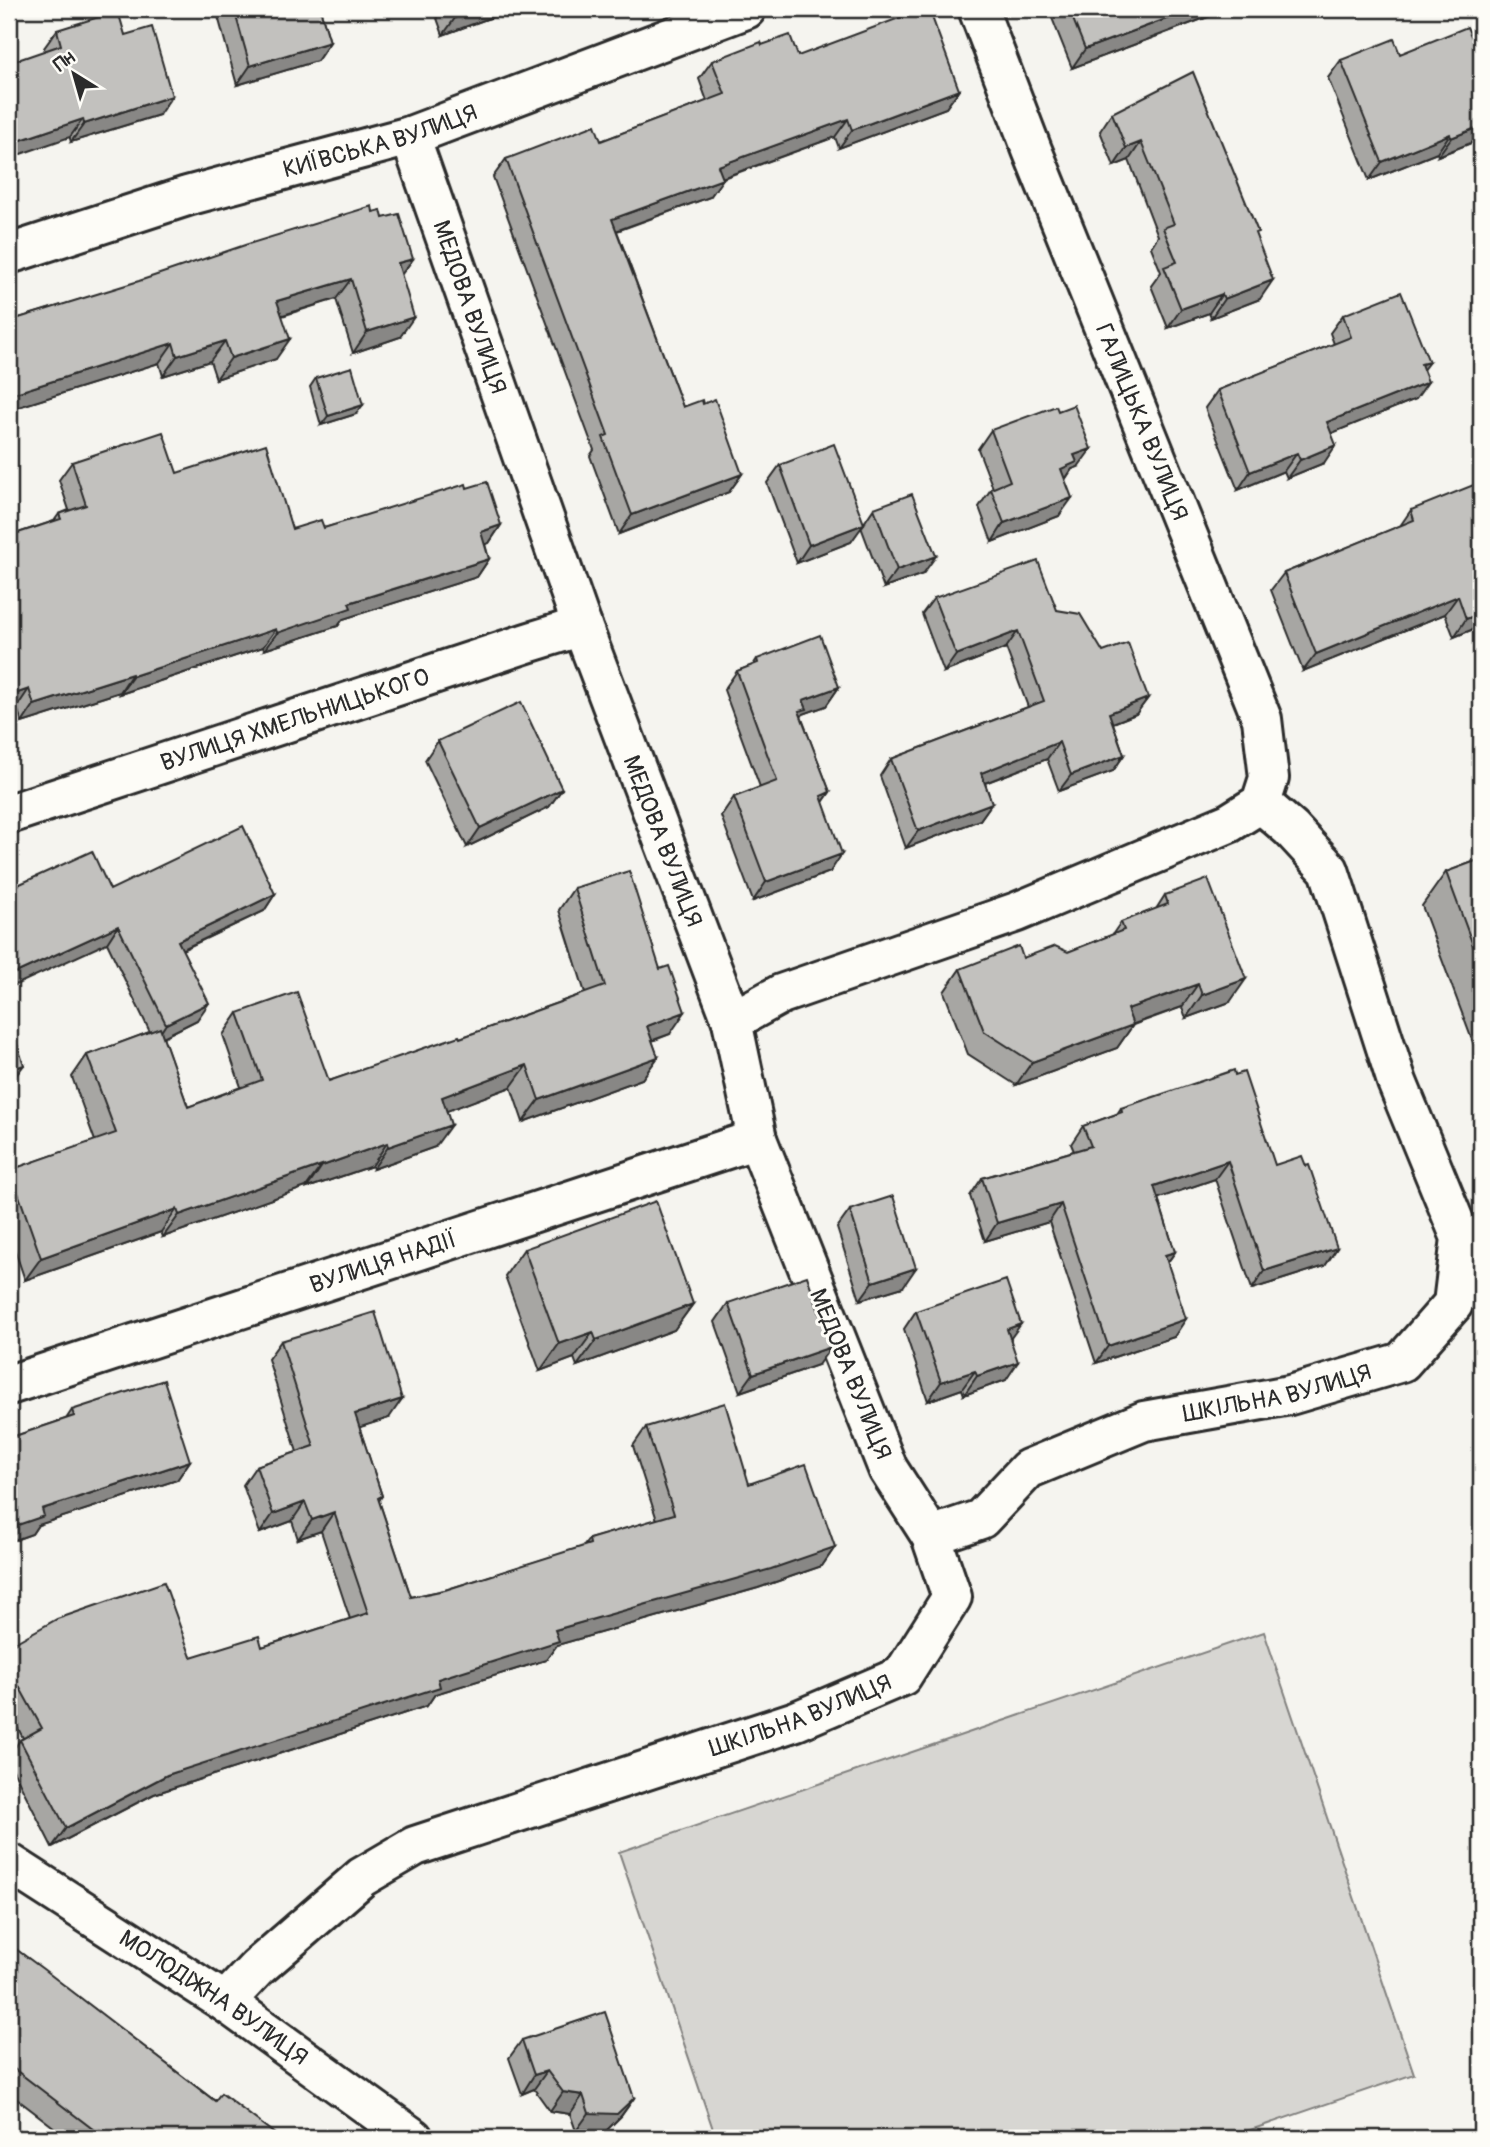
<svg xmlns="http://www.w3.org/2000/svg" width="1490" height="2147" font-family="Pangolin,sans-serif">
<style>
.green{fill:#d7d6d2;stroke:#81807e;stroke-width:2}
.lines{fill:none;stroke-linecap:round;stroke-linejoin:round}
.minor-casing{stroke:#2b2b2b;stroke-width:44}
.minor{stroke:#fdfcf7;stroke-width:38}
.wall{fill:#a7a6a3;stroke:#2b2b2b;stroke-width:2}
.shaded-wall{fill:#888785;stroke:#2b2b2b;stroke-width:2}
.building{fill:#c2c1be;stroke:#2b2b2b;stroke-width:2}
.labels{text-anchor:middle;stroke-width:6;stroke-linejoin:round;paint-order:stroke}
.street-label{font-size:24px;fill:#2b2b2b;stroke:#fdfcf7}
</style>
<rect width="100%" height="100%" fill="#f5f4ef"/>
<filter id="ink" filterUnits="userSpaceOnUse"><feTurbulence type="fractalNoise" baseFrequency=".0143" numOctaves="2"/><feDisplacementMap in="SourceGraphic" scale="14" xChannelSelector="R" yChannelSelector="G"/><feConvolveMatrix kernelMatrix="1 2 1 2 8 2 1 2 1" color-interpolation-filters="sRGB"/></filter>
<g filter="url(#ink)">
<path class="green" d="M1264,1632L1414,2074L1227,2138H716L619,1852Z"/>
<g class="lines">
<g class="minor-casing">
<g id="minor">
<path id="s1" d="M9,254L187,196L410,136L746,9"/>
<path id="s2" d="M9,814L527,643L582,626"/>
<path d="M732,1021L781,994L1017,912L1229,823L1261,803L1269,778L1262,719L1032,150L978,9"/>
<path id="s3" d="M9,1385L757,1139"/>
<path id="s4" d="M931,1536L981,1519L1028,1469L1144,1421L1290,1395L1402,1362L1453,1304L1461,1238L1397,1082L1329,870L1291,829L1261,803"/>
<path id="s5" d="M9,1863L225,2002L413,2138"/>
<path id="s6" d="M225,2002L257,1968L362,1877L415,1846L796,1721L902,1676L952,1597L931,1536L888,1469L757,1139L732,1021L582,626L410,136"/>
</g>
</g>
<use href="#minor" class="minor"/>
</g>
<path class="wall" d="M216,9H320L330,42L317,61L237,85Z
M427,9H514L443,35L434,10Z
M1054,9H1229L1072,68L1050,13Z
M57,30L125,35L159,115L71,142L44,48Z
M1481,35V139L1438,156L1437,153L1369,180L1328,78L1341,60L1400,54L1472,38Z
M762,45L798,56L959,90L946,108L839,148L835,137L723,178L710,197L617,231L683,407L703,404L742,474L729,492L619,534L590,456L594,450L493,177L506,159L601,141L707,101L699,79L712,61Z
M1112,113L1256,236L1260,299L1211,318L1209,313L1168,328L1151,286L1161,272L1151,247L1158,236L1129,160L1114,166L1100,131Z
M373,212L383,218L413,259L401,275L400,337L353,353L336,299L282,316L276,359L216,379L210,361L163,376L159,363L9,410V321Z
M1343,315L1423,370L1416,399L1331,433L1324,463L1287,478L1284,471L1238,490L1205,408L1218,390L1334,344L1330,333Z
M316,378L356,414L321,425L310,387Z
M991,430L1078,467L1072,469L1065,480L1059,516L992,542L979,507L991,489L993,488L978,449Z
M72,462L177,473L292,529L324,528L467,488L501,525L489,543L485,544L489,559L477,577L343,619L338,626L264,650L263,647L120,694V692L22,723L17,707L9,710V536L54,521L59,514L69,510L59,480Z
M780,465L864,523L874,508L923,574L884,588L861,527L851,542L797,563L767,483Z
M1411,510L1481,626L1454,637L1445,614L1303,671L1271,590L1284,573L1400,526Z
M934,598L1057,610L1103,652L1148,698L1136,714L1113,723L1124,755L1113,771L1059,791L1047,759L985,783L992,803L980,820L906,848L880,776L891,759L1028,707L1006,648L944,672L922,614Z
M757,659L839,687L826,706L803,714L801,717L830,792L823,802L830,872L753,901L721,816L734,797L760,787L724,690L737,671L753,665Z
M438,741L562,789L549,807L467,847L425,760Z
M1481,859V1064L1422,906L1446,872Z
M574,888L670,1034L652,1041L658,1057L642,1079L523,1122L511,1087L446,1111L435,1147L373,1169L372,1166L307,1188L306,1187L163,1237L161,1232L25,1280L9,1233V1173L10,1170L95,1141L72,1077L87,1055L150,1032L107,943L110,890L275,894L264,911L182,950L197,1020L163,1037L188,1107L241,1087L223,1035L238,1013L329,1081L460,1038L585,993L559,910Z
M1165,895L1230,1002L1186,1018L1182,1007L1133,1025L1117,1048L1016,1085L968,1054L944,992L960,969L1023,958L1068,952L1112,935L1121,922L1156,909Z
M1121,1108L1275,1165L1337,1248L1325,1266L1252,1289L1215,1179L1158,1198L1175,1252L1168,1262L1174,1337L1096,1363L1049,1222L985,1241L970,1196L982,1178L1074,1151L1071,1144L1083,1126L1117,1114Z
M850,1210L903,1287L860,1300L837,1228Z
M524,1249L693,1304L674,1330L577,1366L574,1358L540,1371L505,1276Z
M728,1303L818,1365L740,1392L715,1322Z
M916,1311L1011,1339L1006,1380L964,1395L962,1389L928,1401L904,1329Z
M281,1341L389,1418L359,1427L382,1496L379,1501L411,1597L445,1590L583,1547L589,1539L657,1520L633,1446L646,1427L749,1484L835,1547L822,1566L758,1588L557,1645L546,1660L435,1694L427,1706L154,1794L52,1847L9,1762V1756L20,1740L23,1738L9,1711V1646L191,1657L262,1647L350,1619L321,1531L298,1539L292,1521L260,1533L243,1485L256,1466L297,1452L268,1359Z
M72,1410L190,1461L177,1480L38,1525L32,1534L9,1542V1438L66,1419Z
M9,1944L215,2101L280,2138H68L9,2093Z
M522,2040L634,2098L621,2116L605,2132L576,2131L570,2114L550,2111L534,2089L522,2094L509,2058Z"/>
<path class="shaded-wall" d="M466,9H514L443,35L460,11Z
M1193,9H1229L1072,68L1085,49Z
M330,42L317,61L237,85L250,66Z
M959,90L946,108L839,148L852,130Z
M172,96L159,115L71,142L84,124Z
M83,119L70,137L9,158V144Z
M848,119L835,137L705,184L718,166Z
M1481,126V139L1438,156L1451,138Z
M1450,134L1437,153L1369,180L1382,162Z
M1141,142L1129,160L1114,166L1126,148Z
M723,179L710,197L599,237L612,219Z
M413,259L398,279V263Z
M351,279L336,299L263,321L277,301Z
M1273,280L1260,299L1211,318L1224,299Z
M1222,294L1209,313L1168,328L1181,309Z
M414,317L400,337L353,353L367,332Z
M290,339L276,359L216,379L231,358Z
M225,341L210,361L163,376L177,356Z
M173,343L159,363L9,410V395Z
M1429,362L1416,379L1421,364Z
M1428,382L1416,399L1315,440L1327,422Z
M363,405L356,414L321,425L328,416Z
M1336,445L1324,463L1287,478L1300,460Z
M1091,449L1078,467L1072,469L1064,481L1061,469L1074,455Z
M1297,453L1284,471L1238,490L1250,472Z
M742,474L729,492L619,534L632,515Z
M1072,498L1059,516L992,542L1004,523Z
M864,524L851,542L797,563L809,545Z
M501,525L489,543L468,550L481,532Z
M936,556L923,574L884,588L897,570Z
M489,559L477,577L343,619L338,626L264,650L277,633L349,603Z
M1458,596L1445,614L1303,671L1316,654Z
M1481,613V626L1454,637L1466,619Z
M276,629L263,647L120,694L133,676Z
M1018,631L1006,648L944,672L956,655Z
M132,674L120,692L22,723L34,705Z
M839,687L826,706L803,714L794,727L803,700Z
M29,689L17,707L9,710V696Z
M1148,698L1136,714L1097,729L1109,713Z
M1059,742L1047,759L969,789L981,773Z
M1124,755L1113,771L1059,791L1071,775Z
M562,789L549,807L467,847L480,828Z
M830,792L817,811L821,796Z
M992,803L980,820L906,848L918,831Z
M842,854L830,872L753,901L766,882Z
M275,894L264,911L166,957L178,941Z
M118,926L107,943L9,988V976Z
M1246,979L1230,1002L1186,1018L1202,995Z
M1198,984L1182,1007L1111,1032L1127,1009Z
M209,1003L197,1020L155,1041L166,1024Z
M685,1012L670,1034L631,1048L647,1026Z
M1133,1025L1117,1048L1016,1085L1032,1062Z
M658,1057L642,1079L523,1122L539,1100Z
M24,1065L12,1081L9,1082V1070Z
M527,1065L511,1087L426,1119L442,1097Z
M451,1125L435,1147L373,1169L388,1147Z
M387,1143L372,1166L307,1188L322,1166Z
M1228,1161L1215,1179L1142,1204L1154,1186Z
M322,1165L306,1187L163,1237L179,1215Z
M1061,1204L1049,1222L985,1241L997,1223Z
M177,1209L161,1232L25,1280L41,1258Z
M1337,1248L1325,1266L1252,1289L1264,1271Z
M1175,1252L1163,1269L1165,1255Z
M916,1268L903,1287L860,1300L873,1282Z
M693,1304L674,1330L577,1366L596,1340Z
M1186,1319L1174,1337L1096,1363L1108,1346Z
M1021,1324L1008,1342L1007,1329Z
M593,1332L574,1358L540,1371L559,1344Z
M831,1347L818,1365L740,1392L753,1374Z
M1018,1362L1006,1380L964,1395L977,1376Z
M975,1371L962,1389L928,1401L941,1382Z
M402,1399L389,1418L342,1433L355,1414Z
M190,1461L177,1480L38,1525L32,1534L9,1542V1528L42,1509Z
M305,1502L292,1521L260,1533L273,1514Z
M334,1512L321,1531L298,1539L312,1520Z
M835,1547L822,1566L758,1588L557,1645L546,1660L435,1694L427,1706L154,1794L52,1847L66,1828L167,1775L438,1679L555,1630Z
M547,2071L534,2089L522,2094L534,2075Z
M563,2092L583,2095L570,2114L550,2111Z
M634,2098L621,2116L605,2132L576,2131L589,2113Z"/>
<path class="building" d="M234,9H320L330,42L250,66Z
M923,9H929L959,90L852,130L848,119L718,166L723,179L612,219L683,407L702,400L703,404L715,399L742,474L632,515L603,437L608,435L506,159L595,125L601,141L725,94L712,61L761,42L762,45L790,35L798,56Z
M1069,9H1193L1085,49Z
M118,11L125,35L152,27L172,96L84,124L83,119L9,144V63L61,45L57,30Z
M1467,27L1472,38L1481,35V126L1451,138L1450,134L1382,162L1341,60L1394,39L1400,54Z
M1193,72L1258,232L1255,233L1273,280L1224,299L1222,294L1181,309L1164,267L1177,262L1163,228L1174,224L1141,142L1126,148L1112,113Z
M372,206L373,212L381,210L383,218L399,214L413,259L398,263L414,317L367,332L351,279L277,301L290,339L231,358L225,341L177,356L173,343L9,395V321L139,281L245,245Z
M1401,292L1429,362L1421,364L1428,382L1327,422L1336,445L1300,460L1297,453L1250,472L1218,390L1351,337L1343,315Z
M352,367L363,405L328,416L316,378Z
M1074,405L1091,449L1074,455L1077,462L1061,469L1072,498L1004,523L991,489L1010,481L991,430L1056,406L1058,411Z
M163,432L177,473L266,444L292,529L321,520L324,528L466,484L467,488L487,482L501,525L481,532L489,559L349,603L351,608L277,633L276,629L133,676L132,674L34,705L29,689L9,696V634L13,632L9,619V536L61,519L59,514L86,505L72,462Z
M834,444L864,524L809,545L780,465Z
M1476,484L1481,497V613L1466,619L1458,596L1316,654L1284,573L1414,520L1411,510Z
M912,494L936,556L897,570L874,508Z
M1038,561L1057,610L1080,614L1103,652L1128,643L1148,698L1109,713L1124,755L1071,775L1059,742L981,773L992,803L918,831L891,759L1044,701L1018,631L956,655L934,598Z
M820,635L839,687L803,700L807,709L799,711L830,792L821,796L842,854L766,882L734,797L777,781L737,671L758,663L757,659Z
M521,702L562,789L480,828L438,741Z
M243,826L275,894L178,941L209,1003L166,1024L118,926L9,976V889L92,851L110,890Z
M1481,859V967L1446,872Z
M629,871L660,969L669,966L685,1012L647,1026L658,1057L539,1100L527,1065L442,1097L451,1125L388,1147L387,1143L322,1166V1165L179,1215L177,1209L41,1258L10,1170L116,1133L87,1055L160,1028L188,1107L262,1080L238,1013L297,992L329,1081L424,1048L459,1036L460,1038L605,986L574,888Z
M1208,879L1246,979L1202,995L1198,984L1127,1009L1133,1025L1032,1062L984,1031L960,969L1019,946L1023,958L1055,946L1068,952L1124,930L1121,922L1168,904L1165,895Z
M9,1020L24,1065L9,1070Z
M1234,1070L1235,1075L1244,1072L1275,1165L1302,1156L1306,1166L1309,1165L1337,1248L1264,1271L1228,1161L1154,1186L1175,1252L1165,1255L1186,1319L1108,1346L1061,1204L997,1223L982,1178L1091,1146L1083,1126L1122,1112L1121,1108Z
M893,1196L916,1268L873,1282L850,1210Z
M656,1201L693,1304L596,1340L593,1332L559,1344L524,1249Z
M807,1276L831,1347L753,1374L728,1303Z
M1006,1280L1021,1324L1007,1329L1018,1362L977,1376L975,1371L941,1382L916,1311Z
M375,1312L402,1399L355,1414L382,1496L378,1498L411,1597L445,1590L590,1544L589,1539L674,1514L646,1427L725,1403L749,1484L806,1464L835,1547L771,1569L555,1630L559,1641L438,1679L440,1687L167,1775L66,1828L20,1740L42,1728L9,1668V1646L57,1619L164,1582L191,1657L259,1636L262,1647L368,1613L334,1512L312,1520L305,1502L273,1514L256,1466L314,1446L281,1341Z
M164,1380L190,1461L42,1509L44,1516L9,1528V1438L74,1416L72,1410Z
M9,1944L43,1969L215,2101L221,2093L280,2138H110L100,2130L98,2133L9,2065Z
M605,2012L634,2098L617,2114L589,2113L583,2095L563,2092L547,2071L534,2075L522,2040Z"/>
</g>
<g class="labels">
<g class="street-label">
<text dy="8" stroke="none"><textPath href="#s1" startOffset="388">КИЇВСЬКА ВУЛИЦЯ</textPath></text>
<text transform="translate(470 307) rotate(71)" y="8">МЕДОВА ВУЛИЦЯ</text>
<text transform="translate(1142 422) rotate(68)" y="8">ГАЛИЦЬКА ВУЛИЦЯ</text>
<text dy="8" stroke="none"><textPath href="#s2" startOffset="301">ВУЛИЦЯ ХМЕЛЬНИЦЬКОГО</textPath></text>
<text transform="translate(663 841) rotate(69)" y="8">МЕДОВА ВУЛИЦЯ</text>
<text dy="8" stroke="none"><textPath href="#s3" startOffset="394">ВУЛИЦЯ НАДІЇ</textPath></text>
<text transform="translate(851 1374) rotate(68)" y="8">МЕДОВА ВУЛИЦЯ</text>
<text dy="8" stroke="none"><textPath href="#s4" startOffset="383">ШКІЛЬНА ВУЛИЦЯ</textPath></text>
<text dy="8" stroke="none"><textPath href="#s6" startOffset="654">ШКІЛЬНА ВУЛИЦЯ</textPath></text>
<text dy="8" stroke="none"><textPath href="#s5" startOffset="245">МОЛОДІЖНА ВУЛИЦЯ</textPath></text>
</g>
</g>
<rect width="1490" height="2147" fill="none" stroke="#fdfcf7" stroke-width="35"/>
<rect x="18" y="18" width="1455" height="2112" fill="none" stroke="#2b2b2b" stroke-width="2.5" filter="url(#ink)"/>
<g transform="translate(74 74) rotate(323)" stroke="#fdfcf7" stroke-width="5" paint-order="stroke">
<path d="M0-5L12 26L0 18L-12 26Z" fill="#2b2b2b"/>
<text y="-10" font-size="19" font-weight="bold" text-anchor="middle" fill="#2b2b2b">Пн</text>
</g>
</svg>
